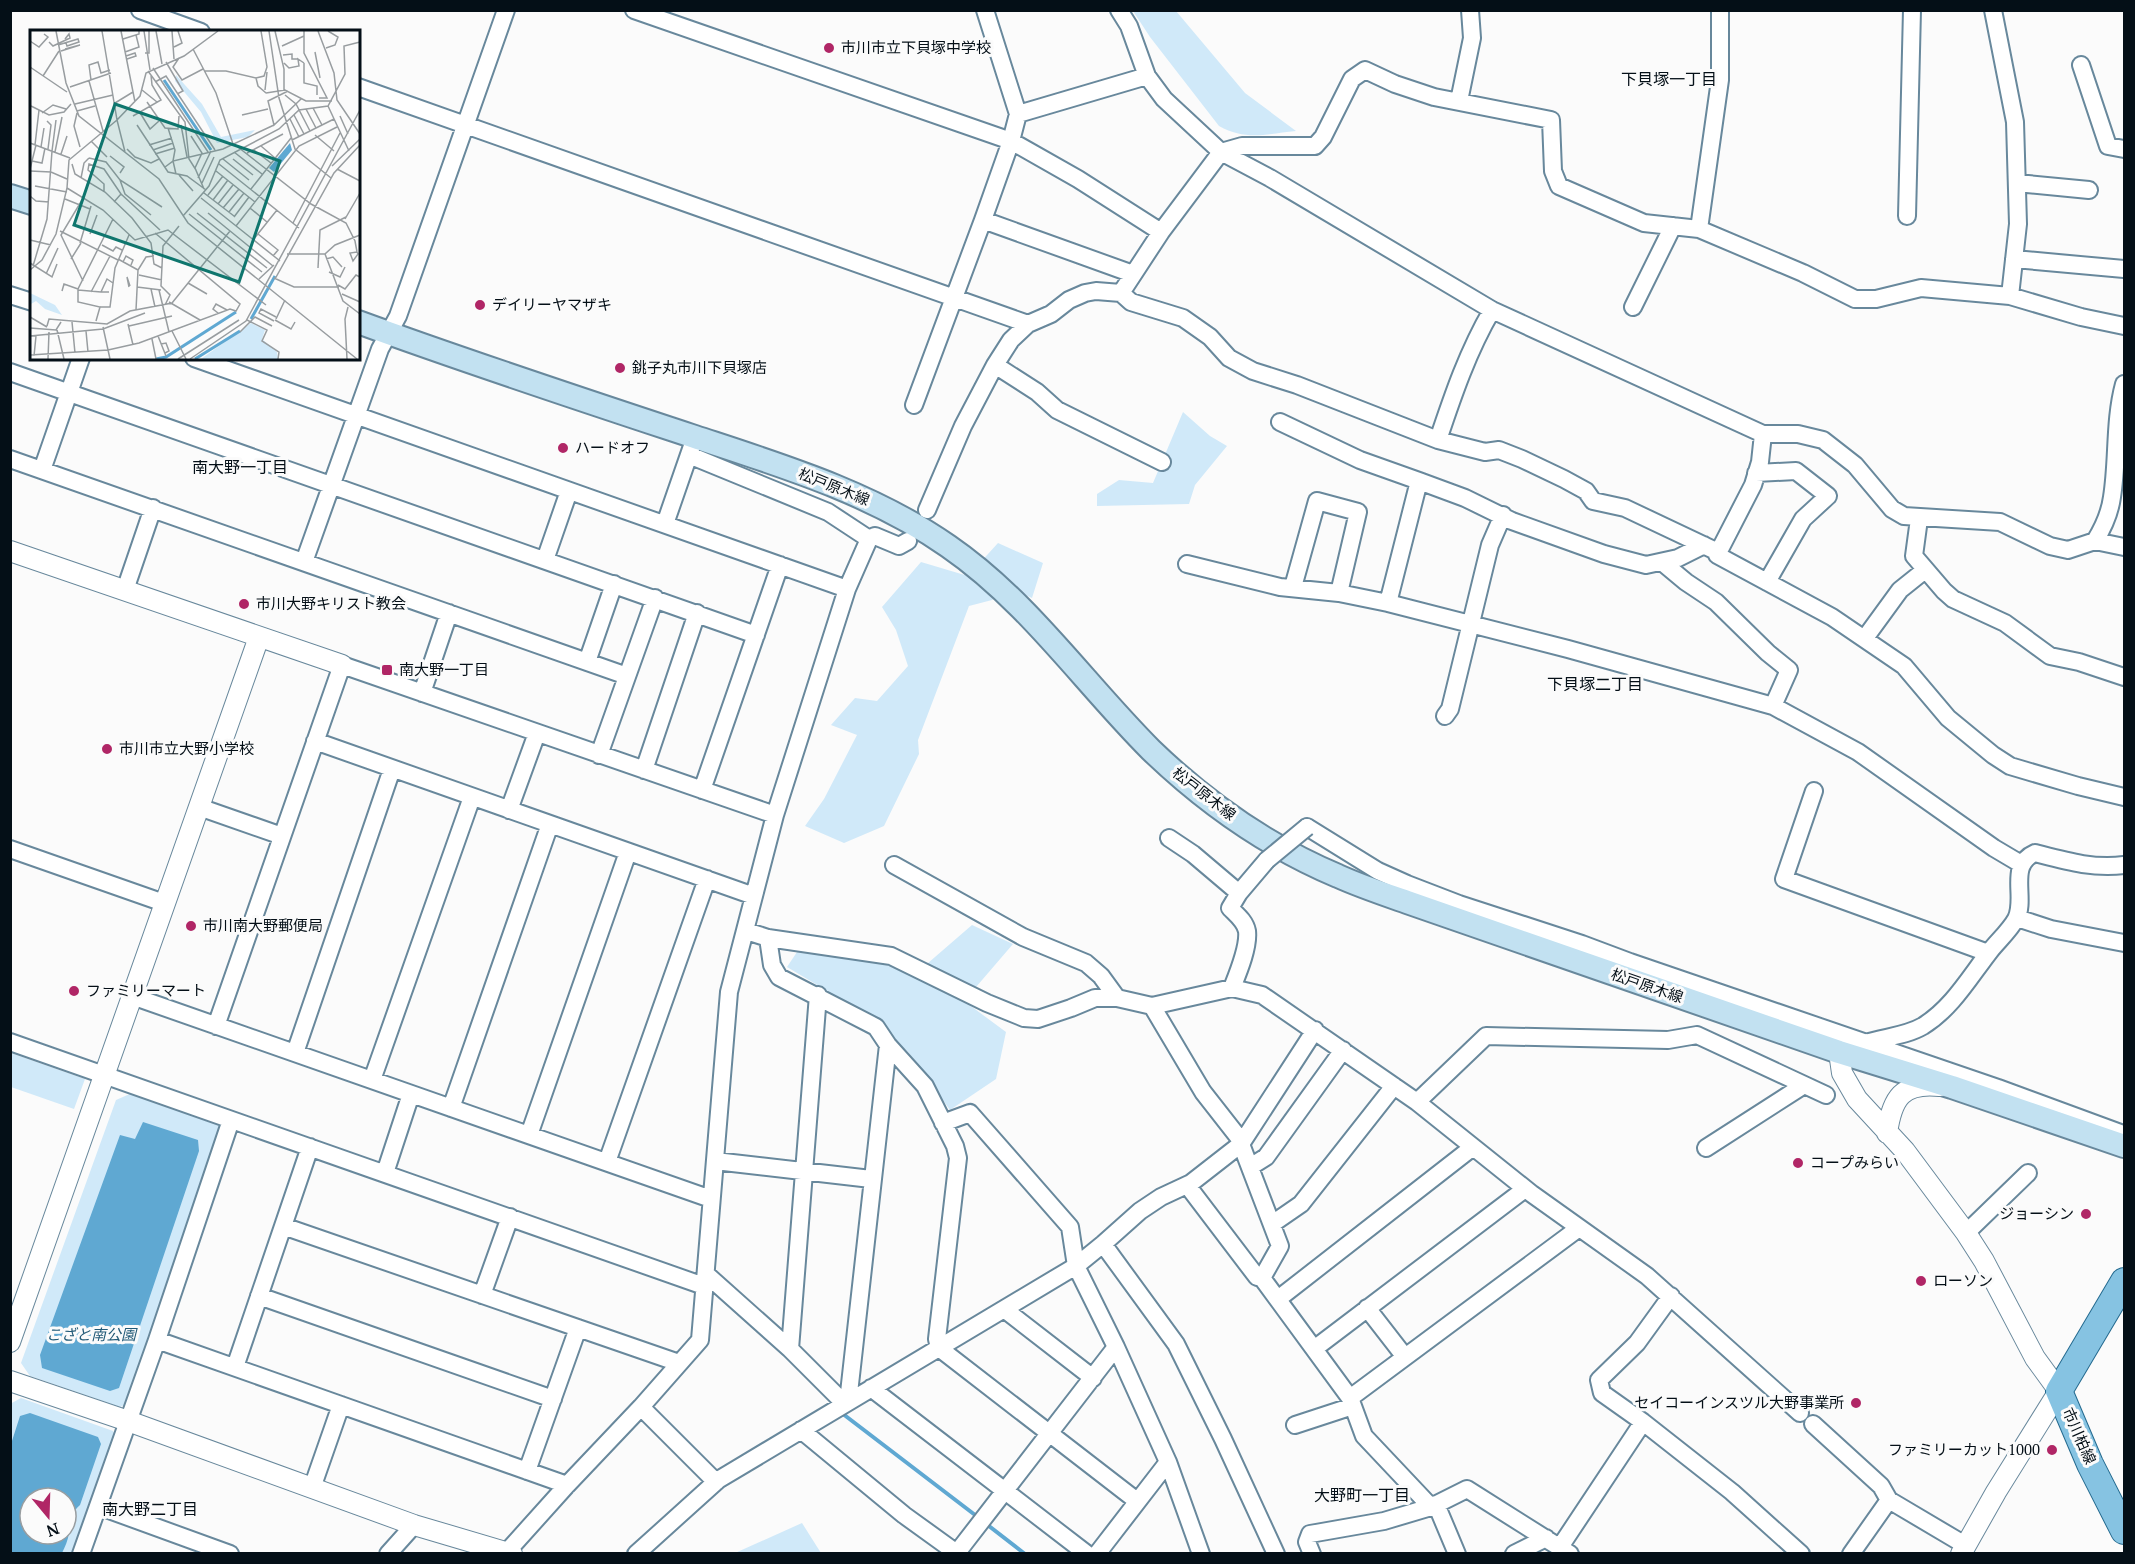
<svg xmlns="http://www.w3.org/2000/svg" width="2135" height="1564" font-family="'PT Serif','Noto Sans JP',serif">
<style>
.green{fill:#d0e9f9;fill-rule:evenodd}
.water{fill:#5fa8d2;fill-rule:evenodd}
.lines{fill:none;stroke-linecap:round;stroke-linejoin:round}
.stream{stroke:#5fa8d2;stroke-width:4}
.minor-casing{stroke:#68889c;stroke-width:20}
.tertiary-casing{stroke:#68889c;stroke-width:22}
.secondary-casing{stroke:#68889c;stroke-width:26}
.primary-casing{stroke:#246a8f;stroke-width:28}
.minor{stroke:#fff;stroke-width:16}
.tertiary{stroke:#fff;stroke-width:20}
.secondary{stroke:#c2e1f1;stroke-width:22}
.primary{stroke:#86c3e2;stroke-width:26}
.minor-bridge-casing{stroke:#68889c;stroke-width:20;stroke-linecap:butt}
.minor-bridge{stroke:#fff;stroke-width:16}
.poi-dot{fill:#b02666;stroke:#fbfbfb;stroke-width:2}
.labels{text-anchor:middle;stroke-width:6;stroke-linejoin:round;paint-order:stroke}
.poi-label{font-size:15px;fill:#040f17;stroke:#fbfbfb;text-anchor:start}
.street-label{font-size:15px;fill:#040f17;stroke:#fbfbfb}
.park-label{font-size:15px;font-style:italic;fill:#225a77;stroke:#fbfbfb}
.neighbourhood-label{font-size:16px;fill:#040f17;stroke:#fbfbfb}
.inset-river{fill:none;stroke:#5fa8d2;stroke-width:3}
.inset-road{fill:none;stroke:#989da0;stroke-width:1.5}
.view{fill:#0f766e;fill-opacity:0.15;stroke:#0f766e;stroke-width:3}
.inset-edge{fill:none;stroke:#040f17;stroke-width:3}
</style>
<rect width="100%" height="100%" fill="#fbfbfb"/>
<path class="green" d="M1133,11H1176L1245,93L1296,131C1266,134 1246,141 1219,126L1150,37Z
M1183,412L1210,436L1227,446L1195,485L1189,504L1097,506V494L1119,480L1153,483Z
M998,543L1043,563L1032,598L1010,588L992,600L969,606L918,740L919,754L884,826L844,843L805,826L824,799L857,735L831,725L855,698L877,701L908,666L896,630L882,607L921,562L968,576Z
M972,925L1013,944L964,1001L1006,1032L996,1079L950,1110L908,1052L861,1011L787,967L797,952L877,961L913,976Z
M11,1053L85,1079L74,1109L11,1087Z
M132,1093L223,1124L127,1404L120,1407L30,1376L21,1363L116,1100Z
M21,1398L113,1431L116,1437L75,1553H11L10,1404ZM30,1498H66V1534H30Z
M802,1523L821,1553H735Z"/>
<path class="water" d="M143,1122L198,1140L199,1151L119,1388L110,1391L42,1368L40,1355L120,1135L135,1139Z
M30,1413L98,1437L101,1444L80,1505C69,1515 72,1521 69,1533C68,1540 65,1547 62,1553H11V1444L20,1416ZM30,1498H66V1534H30Z"/>
<g class="lines">
<path class="stream" d="M843,1414L979,1518
M985,1523L1025,1554"/>
<g class="minor-casing">
<path id="minor" d="M140,10L201,32
M634,10L1011,141L1078,179L1161,232
M1119,10L1129,26L1147,76L1164,99L1221,152L1270,178L1492,310L1763,434H1798L1823,440L1855,465L1892,509L1904,516L2000,522L2050,546L2068,550L2095,541L2124,547
M1993,10L2015,122L2018,224L2010,296
M2081,65L2108,146L2124,149
M358,87L1028,324
M1459,101L1472,38L1470,10
M1018,114L1147,76
M2017,183L2089,190
M1907,216L1912,10
M983,220L1133,274
M1699,229L1720,80V10
M2014,259L2124,269
M1121,293L1161,232L1221,152L1242,146H1315L1323,137L1352,79L1365,70L1395,84L1434,97L1551,120L1553,171L1559,186L1644,223L1699,229L1803,273L1855,299H1876L1921,288L2010,296L2081,317L2124,326
M10,295L32,302
M1633,307L1673,226
M194,358L847,589
M995,365L1037,392L1057,410L1162,462
M10,372L756,635
M914,405L983,220L1011,141L1018,114L985,10
M1280,422L1360,460L1419,481L1465,498L1512,521L1604,554L1646,565L1678,558L1704,545
M1763,434L1760,462L1753,485L1717,555L1832,617L1904,666L1948,718L1993,755L2010,766L2078,786L2124,797
M1438,440C1453,395 1468,351 1492,310
M689,455L828,512L869,539
M10,459L627,676
M42,470L81,358
M1756,473L1796,471L1828,496L1803,519L1767,582
M927,510L963,426L995,365L1011,340L1028,324L1051,314L1069,300L1085,293L1096,291L1121,293L1131,302L1183,318L1210,337L1229,358L1253,371L1297,385L1438,440L1485,452L1499,450L1522,459L1564,479L1586,491L1593,501L1625,508L1718,552
M1919,519L1914,556L1944,591L1953,599L2005,623L2050,656L2079,662L2124,677
M665,524L692,446
M2095,541C2103,528 2110,512 2112,497C2118,460 2114,421 2124,384
M545,560L569,491
M304,562L380,349L398,316L506,10
M1662,562L1686,582L1716,602L1768,653L1789,670L1773,706
M1187,564L1280,587L1339,593L1388,603L1568,649L1773,706L1858,752L1994,848L2021,864
M1293,587L1317,501L1358,512L1339,593
M125,590L153,508
M1388,603L1419,481
M1865,638L1900,590L1925,570
M587,662L614,584
M422,693L449,613
M1445,716L1450,709L1490,545L1503,515
M315,741L754,896
M599,755L655,598
M644,770L697,613
M702,790L780,565
M1814,791L1784,879L1988,953
M199,807L282,836
M509,810L537,733
M1307,827L1378,871L1407,884L1459,904L1582,944L1630,962
M1169,838L1193,854L1239,893
M10,849L164,903
M894,865L1023,937L1086,963L1101,976L1117,998
M2017,918L2051,929L2124,943
M746,931L768,938L891,956L987,1003L1024,1018L1038,1019L1071,1008L1095,998H1117L1152,1006L1232,988L1262,995L1417,1102L1532,1194L1647,1276L1800,1413
M768,938L772,965L779,977L876,1027L888,1045L925,1086L955,1146L958,1158L937,1339L939,1348L1137,1501
M1624,978L1630,962L1998,1088L2123,1134
M1232,988C1238,973 1249,947 1247,931C1245,921 1237,915 1230,908L1239,893L1267,860
M132,996L711,1199
M216,1026L342,665L775,815
M1315,1030L1241,1144L1280,1246L1262,1278L1350,1398L1364,1436L1431,1507
M10,1042L704,1286
M1866,1043C1884,1037 1906,1036 1923,1026C1952,1008 1969,978 1990,951C1998,941 2010,930 2016,919C2027,898 2007,865 2035,853C2066,861 2093,869 2124,865
M295,1053L392,769
M372,1080L472,797
M1417,1102L1486,1036L1668,1040L1697,1035L1826,1095
M451,1108L550,824
M943,1123L970,1113L1070,1227L1076,1266L1116,1347L1168,1462L1201,1554
M529,1135L628,852
M1706,1148L1804,1085
M715,1161L871,1179
M607,1162L707,879
M1250,1167L1266,1157L1343,1050
M385,1173L411,1094
M1187,1185L1257,1277L1262,1278
M1272,1224L1301,1204L1394,1086
M283,1226L679,1363
M1966,1233L2028,1173
M1103,1244L1176,1344L1223,1439L1276,1554
M706,1274L790,1349L845,1404
M482,1295L510,1217
M259,1296L553,1399
M1278,1299L1473,1147
M1367,1308L1405,1357
M1004,1309L1093,1378
M157,1340L567,1485
M790,1349L818,995
M1314,1349L1525,1189
M235,1367L310,1147
M871,1388L1087,1554
M1350,1398L1579,1228
M848,1402L888,1045
M641,1407L716,1482
M1643,1422L1602,1393L1599,1380L1637,1343L1671,1296
M1813,1424L1881,1486L1889,1500L1965,1545
M1295,1425L1353,1406
M801,1430L904,1515L958,1554
M527,1471L578,1328
M312,1488L341,1405
M1436,1504L1457,1554
M98,1506L230,1554
M1560,1547L1643,1422L1732,1492L1801,1554
M81,1554L157,1340L231,1120
M388,1554L414,1525
M505,1554L567,1485L641,1407L700,1340L729,992L775,815L847,589L869,539L875,536L899,546L908,541
M636,1554L718,1480L1076,1266L1103,1244L1140,1211L1161,1197L1191,1183L1241,1144L1239,1138L1203,1092L1152,1006
M956,1554L1116,1347
M1097,1554L1168,1462
M1312,1554L1307,1542L1310,1534L1384,1521L1431,1507L1467,1489L1570,1554
M1514,1554L1546,1538
M1851,1554L1889,1500"/>
</g>
<g class="tertiary-casing">
<path id="tertiary" d="M10,551L342,665
M1839,1052L1842,1073L1857,1099L1905,1151L1966,1233L1984,1261L2035,1358L2059,1391L1996,1492L1961,1554
M1887,1133C1892,1098 1902,1082 1940,1086
M10,1342L259,637
M10,1381L128,1421L414,1525L512,1554"/>
</g>
<g class="secondary-casing">
<path id="secondary" d="M10,196L32,203
M358,322C470,363 583,400 695,437C783,466 872,493 948,546C1028,601 1083,682 1151,750C1205,802 1269,847 1338,876C1360,886 1384,894 1407,902L1839,1052L1952,1087L2124,1146"/>
</g>
<g class="primary-casing">
<path id="primary" d="M2124,1281L2059,1391L2090,1464L2124,1531"/>
</g>
<use href="#minor" class="minor"/>
<use href="#tertiary" class="tertiary"/>
<use href="#secondary" class="secondary"/>
<use href="#primary" class="primary"/>
<g class="minor-bridge-casing">
<path id="minor-bridge" d="M1267,860L1307,827"/>
</g>
<use href="#minor-bridge" class="minor-bridge"/>
</g>
<g class="poi-dot">
<circle cx="829" cy="48" r="6"/>
<circle cx="480" cy="305" r="6"/>
<circle cx="620" cy="368" r="6"/>
<circle cx="563" cy="448" r="6"/>
<circle cx="244" cy="604" r="6"/>
<rect x="381" y="664" width="12" height="12" rx="3"/>
<circle cx="107" cy="749" r="6"/>
<circle cx="191" cy="926" r="6"/>
<circle cx="74" cy="991" r="6"/>
<circle cx="1798" cy="1163" r="6"/>
<circle cx="2086" cy="1214" r="6"/>
<circle cx="1921" cy="1281" r="6"/>
<circle cx="1856" cy="1403" r="6"/>
<circle cx="2052" cy="1450" r="6"/>
</g>
<g class="labels">
<g class="poi-label">
<text x="841" y="53">市川市立下貝塚中学校</text>
<text x="492" y="310">デイリーヤマザキ</text>
<text x="632" y="373">銚子丸市川下貝塚店</text>
<text x="575" y="453">ハードオフ</text>
<text x="256" y="609">市川大野キリスト教会</text>
<text x="399" y="675">南大野一丁目</text>
<text x="119" y="754">市川市立大野小学校</text>
<text x="203" y="931">市川南大野郵便局</text>
<text x="86" y="996">ファミリーマート</text>
<text x="1810" y="1168">コープみらい</text>
<text x="2074" y="1219" text-anchor="end">ジョーシン</text>
<text x="1933" y="1286">ローソン</text>
<text x="1844" y="1408" text-anchor="end">セイコーインスツル大野事業所</text>
<text x="2040" y="1455" text-anchor="end">ファミリーカット1000</text>
</g>
<g class="street-label">
<text transform="translate(834 487) rotate(22)" y="5">松戸原木線</text>
<text transform="translate(1204 794) rotate(38)" y="5">松戸原木線</text>
<text transform="translate(1647 986) rotate(19)" y="5">松戸原木線</text>
<text transform="translate(2079 1436) rotate(66)" y="5">市川柏線</text>
</g>
<g class="park-label">
<text x="91" y="1340">こざと南公園</text>
</g>
<g class="neighbourhood-label">
<text x="1669" y="85">下貝塚一丁目</text>
<text x="240" y="473">南大野一丁目</text>
<text x="1595" y="690">下貝塚二丁目</text>
<text x="1362" y="1501">大野町一丁目</text>
<text x="150" y="1515">南大野二丁目</text>
</g>
</g>
<g transform="translate(30 30)">
<rect width="330" height="330" fill="#fbfbfb"/>
<path d="M146,45L172,74L191,107L225,100L218,107L187,113L171,82L145,51ZM0,263L25,275L32,285L15,279L6,271L1,274ZM221,293L235,300L232,309L247,322L248,329H171Z" fill="#d0e9f9"/>
<path d="M260,113L262,120L244,142L239,138Z" fill="#5fa8d2"/>
<path class="inset-river" d="M134,50L181,120M221,289L245,246M126,329L136,327L206,282M165,329L210,301"/>
<path class="inset-road" d="M26,1L36,53L49,86L129,149L158,193L327,329M91,1L105,72M114,1L120,40M126,1L132,34M142,1L144,29M239,1L249,68L265,119L301,148M245,1L254,39V60M274,1V23L297,68H289M288,1L304,43L307,70L330,104M93,9L109,4V1M0,11L9,17L18,7L14,4M19,12L23,16L40,8L39,4L35,9M28,15L48,9L49,12L37,16L36,13M252,16L274,6M144,17L152,13L148,1M296,18L305,15L308,7L298,1M163,19L186,63L203,114M31,21L50,15L35,19M95,22L109,17L106,5M285,22L290,48M115,23H119V1M253,25L262,24V29H268M96,26L105,23L106,26L97,29M149,28L143,37L152,50L173,39M136,32L153,61L147,64M254,33L259,38L269,36L268,29L274,33M274,33V53L287,56V65M0,37L37,62M123,38L178,122M118,41L155,92L159,129L166,140M175,41H196L226,48L234,46L237,37L231,1M13,46L29,21M226,48L228,56L236,63M61,50L59,35L68,32L71,43L80,40M59,51L73,101M125,52L136,46L185,120M40,57L81,43M112,60L127,72M235,60L237,42M258,61L238,71L244,95L271,69M236,63L255,60L276,71H302M255,65L266,74L280,101M117,72L135,98L148,99L149,86M85,73L103,62M45,74L83,65M1,76L19,85L34,82L41,74M298,76L319,121M283,78L292,95M276,79L286,98M47,81L65,76M109,81L120,99L129,91M12,83L23,75L36,79M47,83L44,96L50,117M212,85L238,79M264,85L274,104M103,86L131,70L122,55L121,45M310,86L318,104M260,89L269,107M17,91L21,95L18,119M107,95L138,142L157,146L176,160M151,95L157,127M285,105L304,121M161,106L172,123L165,138L174,159M262,110L304,89M61,111L77,127M0,113L40,128M204,114L281,174L316,193L325,211L327,222L328,224L323,231L320,223L327,222M5,115L9,80M119,115L142,108M231,116L245,128M11,117L14,98M97,119L105,127L121,133L129,129M123,120L143,113M224,120L241,133M22,121L26,90M25,122L32,87M95,122L87,90L110,66L116,43L154,26L188,1M204,122L232,144M217,123L253,104M31,124L37,106M125,124L145,118M80,126L94,137L90,143M59,128L76,132L90,150L132,177M193,129L219,150M203,129L223,145M2,131L12,133L15,118M42,134L45,144L75,162L102,188L121,213L124,234L132,238M189,134L269,198M302,136L330,109M135,137L143,131L145,120L138,98M0,139L6,115M307,139L330,151M0,141L21,142L37,149M186,141L225,172M146,144L143,131L193,119L244,95M149,145L163,161M51,148L54,133L59,128M168,148L181,121M90,150L95,164L121,185M172,153L184,127M5,156L37,162M37,158L73,180L105,210L138,200L236,275M221,159L261,108M74,161V154L58,140L59,134L74,139L91,164L84,172M174,163L204,186M91,164L130,200M178,165L193,146M0,166L6,171L19,172M171,168L250,231M35,169L60,179M52,170L31,205L53,251M183,170L198,150M188,174L203,155M193,178L209,159M220,178L237,192M199,182L214,163M167,183L237,238M178,183L243,236M159,184L232,242M153,186L179,156L190,130L249,99L269,80L298,76L315,44L314,16L330,12M204,187L219,167M315,189L330,163M263,193L310,103M206,196L269,116L307,97M30,201L88,230M60,204L67,185M228,204L248,220L243,226M330,205L305,215L295,224L313,271L330,284M0,210L21,215M223,210L247,180M50,213L61,176M72,215L83,221L86,217L92,220M257,224H295M41,229L51,213M88,229L108,240M296,229L303,227L312,237M93,232L96,226L103,230L101,235M0,233L22,247L27,234M3,236L17,189L22,121M288,238L290,200L316,187M0,240L12,230L26,204L37,158L39,130L87,90L72,1M299,242L310,247L315,237M16,244L28,218M109,245L132,250M244,248L264,257H309M229,249L244,235M245,249L304,143L330,115M158,253L177,264M308,255L315,259L326,245L330,247M99,257L97,247L100,256M107,257L131,260M121,259L125,277M48,260L71,262M129,260L139,302M32,261L34,254L48,259M61,262L80,226M79,262H71L77,249L83,253M312,264L330,272M139,272L170,290M135,275L140,265L131,256L133,216L149,196M70,277H80L85,238L99,205M106,280L108,240L116,227L124,226M188,283L183,279L186,274L197,280M0,287L17,297M246,289L255,270M217,290L237,300L232,311L249,322L248,329M245,290L261,299L265,292M66,291L70,277L48,272V259L83,189M244,291L229,283L231,279L246,287M42,292L45,323M98,294L103,315M17,296L19,289L77,294L100,281L142,273L200,201M99,296L142,286M73,297L80,329M0,298L26,300L31,292M27,300L34,329M56,301L58,322M142,301L156,329M210,302L225,287L242,296M0,306L73,299L115,283M128,306L136,326M122,309L126,329M131,314L136,313L139,321L135,323M0,325L78,320L109,313L200,279L206,281L210,274L125,203M4,326L6,306M18,329L19,302M148,329L209,290M160,329L216,291L330,80M317,329L315,289L318,277"/>
<path class="view" d="M85,74L250,131L209,252L44,195Z"/>
<rect width="330" height="330" class="inset-edge"/>
</g>
<rect width="2135" height="1564" fill="none" stroke="#040f17" stroke-width="24"/>
<g transform="translate(48 1516) rotate(161)"><circle r="28" fill="#fbfbfb" stroke="#989da0" stroke-width="1.5"/>
<path d="M0-4.5L10 22L0 15L-10 22Z" fill="#b02666"/>
<text y="-9" font-size="16" font-weight="bold" text-anchor="middle" fill="#040f17">N</text>
</g>
</svg>
